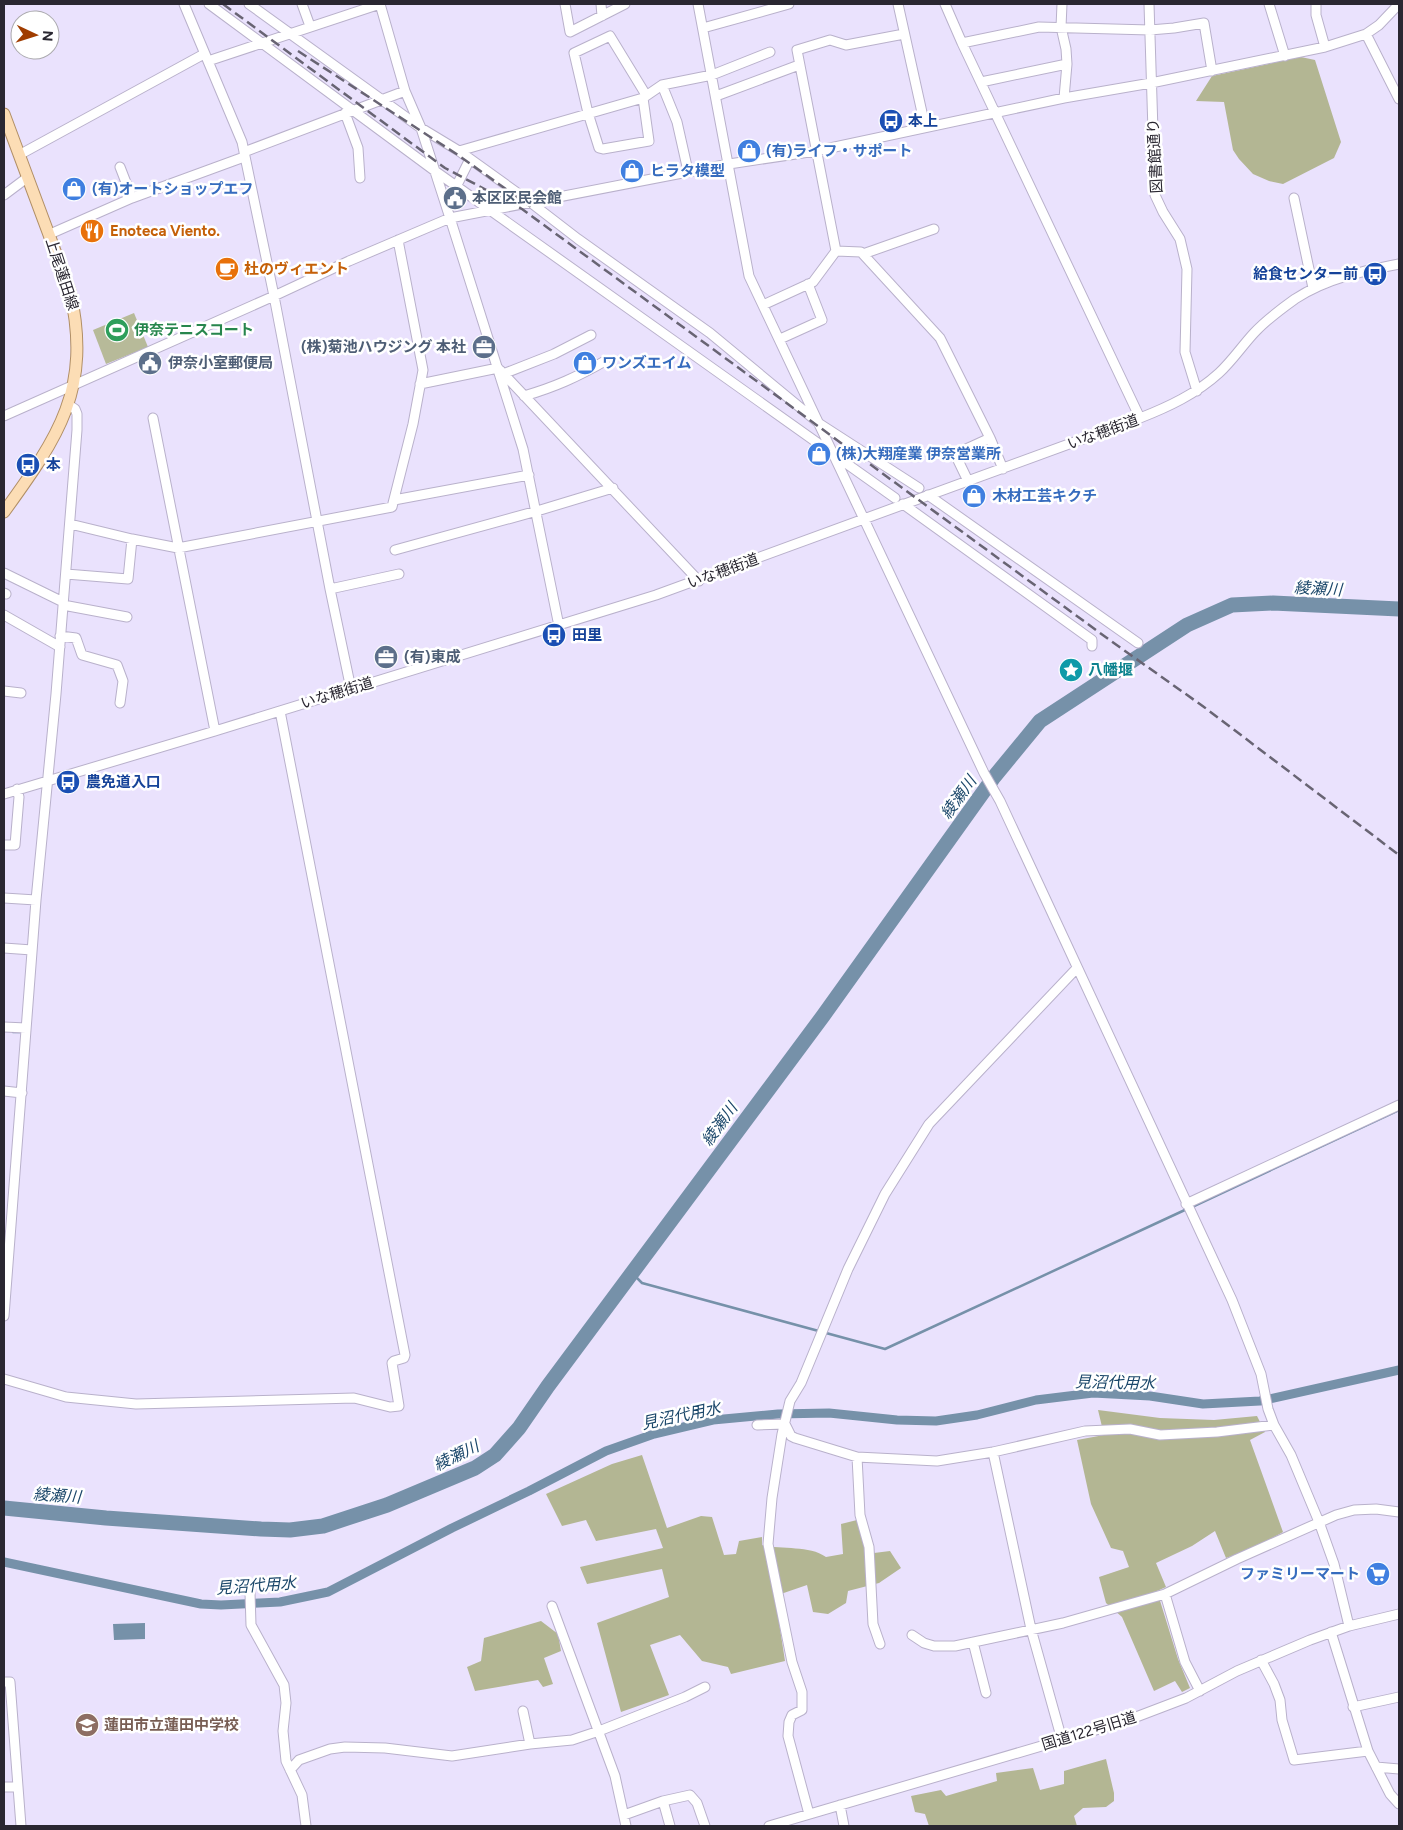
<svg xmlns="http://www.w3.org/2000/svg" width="1403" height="1830" font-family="Figtree,'Noto Sans JP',sans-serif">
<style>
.green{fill:#b7ba99}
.forest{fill:#b3b693}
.water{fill:#7691a9}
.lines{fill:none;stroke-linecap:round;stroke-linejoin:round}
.stream{stroke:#7691a9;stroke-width:2.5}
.canal{stroke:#7691a9;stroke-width:9}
.river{stroke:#7691a9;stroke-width:15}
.minor-casing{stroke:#b9b1cb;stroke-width:11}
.major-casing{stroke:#b18f66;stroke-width:13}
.minor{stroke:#fff;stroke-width:9}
.major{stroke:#fcddb5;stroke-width:11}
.rail{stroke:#686473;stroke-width:2.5;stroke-dasharray:10 5;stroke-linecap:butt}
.labels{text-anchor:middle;stroke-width:5;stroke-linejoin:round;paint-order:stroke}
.transit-label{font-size:15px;font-weight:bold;fill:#164399;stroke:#fff;text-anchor:start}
.shop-label{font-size:15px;font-weight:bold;fill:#366cbe;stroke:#fff;text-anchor:start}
.street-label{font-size:15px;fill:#2a2731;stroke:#fff}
.service-label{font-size:15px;font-weight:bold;fill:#4e5e75;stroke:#fff;text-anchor:start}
.food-label{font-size:15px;font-weight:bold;fill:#c56008;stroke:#fff;text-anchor:start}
.leisure-label{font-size:15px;font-weight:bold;fill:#27864d;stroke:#fff;text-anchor:start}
.culture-label{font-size:15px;font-weight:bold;fill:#0d838f;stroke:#fff;text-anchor:start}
.education-label{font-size:15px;font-weight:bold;fill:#785e54;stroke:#fff;text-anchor:start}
.water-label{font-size:16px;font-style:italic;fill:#1b476a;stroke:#fff}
</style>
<rect width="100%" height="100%" fill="#eae2fd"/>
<path class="green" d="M134,313L148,347L106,364L93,330Z"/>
<path class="forest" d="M1301,57L1315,60L1341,142L1334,158L1283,184L1269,181L1253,174L1239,159L1233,150L1224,102L1196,101L1212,76Z
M1098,1410L1160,1418L1214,1420L1257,1416L1265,1432L1250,1440L1283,1532L1257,1547L1226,1558L1215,1531L1192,1546L1156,1563L1166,1587L1157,1591L1178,1659L1190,1688L1182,1692L1175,1681L1154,1691L1122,1617L1106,1603L1099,1577L1129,1567L1123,1551L1111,1548L1091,1504L1077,1440L1104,1435Z
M642,1455L667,1528L701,1516L712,1517L724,1555L736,1554L739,1541L762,1537V1545C783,1550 809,1545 826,1557L843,1554L841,1524L857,1520L869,1529L874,1553L890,1551L901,1568L879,1583L848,1591L846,1603L828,1614L813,1612L807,1585L775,1596L785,1661L731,1674L728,1667L702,1661L680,1635L650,1645L669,1695L621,1712L597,1623L669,1597L662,1569L587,1584L580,1567L663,1548L656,1529L596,1541L586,1520L562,1526L546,1494L612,1464Z
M541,1621L558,1634L561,1651L544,1658L553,1684L543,1687L538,1680L475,1691L467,1667L481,1661L484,1638Z
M1106,1759L1114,1793V1801L1106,1807L1083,1808L1074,1816L1077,1826H929L925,1814L915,1812L911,1796L941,1790L946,1796L997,1781L996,1773L1033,1768L1040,1790L1064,1784V1771Z"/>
<path class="water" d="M145,1623V1639L114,1640L113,1624Z"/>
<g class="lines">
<path class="stream" d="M13,1032H21
M1192,1207L1399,1110
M632,1273L642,1283L885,1349L1187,1209"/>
<path class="canal" d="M4,1562L201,1604L221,1605L280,1602L328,1592L452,1528L529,1491L606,1451L654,1434L713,1420L778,1414L829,1413L897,1420L936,1421L977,1415L1036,1400L1093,1393L1150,1396L1203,1404L1260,1401L1399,1370"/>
<path class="river" d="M4,1508L106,1518L261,1529L290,1530L323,1526L387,1505L475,1468L495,1455L519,1428L548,1386L823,1016L994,777L1040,721L1187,625L1232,605L1273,603L1399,609"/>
<g class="minor-casing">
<path id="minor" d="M184,4L242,142L274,296L330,589L351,689
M209,4L435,171L895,498
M249,4L421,128L459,151L530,202L578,239L710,333L820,424L919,488
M302,4L310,26
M380,4L405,91L421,128L450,218L523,449L559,626
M565,4L570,32L625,4
M601,4L602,16
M698,4L749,276L984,773L1000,801L1232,1300L1261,1374L1268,1409L1274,1425L1291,1455L1319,1522L1334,1564L1349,1626
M898,4L925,126
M945,4L962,43L1140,418
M1062,4L1061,27L1066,49L1067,64L1064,98
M1149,4L1155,195L1163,212L1180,239L1187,269L1185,352L1197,391
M1269,4L1285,56
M1316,4V15L1325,47
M703,28L789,4
M904,34L846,45L830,40L797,50L836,251L861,252L940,338L990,438L1003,469
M1366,34L1399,99
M962,43L1039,27L1150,30L1174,28L1204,23L1212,71
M208,61L380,4
M981,82L1067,64
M662,85L677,122L688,171
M716,96L799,65
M643,98L649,141L603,149L599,148L588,113L574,53L610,36L646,95
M345,113L358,148L360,178
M459,151L643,98L662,85L712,75L770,52
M244,152L405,91
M19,155L204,54
M120,167L132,198
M457,185L470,159
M4,195L28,177
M1294,198L1313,288
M50,234L132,198L244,157
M863,254L934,229
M763,305L813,282L836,251
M780,339L822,320L808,284
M500,370L699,581
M503,374L554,354L591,335
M420,384L498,368
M524,396C555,387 577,377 605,361
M4,416L274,296L349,261L450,218L729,164L816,151L1064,98L1151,83L1325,47L1366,34L1379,25L1399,4
M153,418L215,731
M968,481L955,454L990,438
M928,495L1138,643
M394,500L529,475
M903,504L1092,640V646
M70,524L132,539L178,548L392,507L413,424L423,370L398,240
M395,550L537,511L613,488
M4,573L63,602
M66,574L128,579L132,539
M330,589L399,574
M4,593L6,594
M63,605L127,617
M4,615L60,647
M60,636L76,638L82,655L117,665L123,681L120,703
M4,691L21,693
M4,794L215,731L656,595L1140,418C1168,407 1196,394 1219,373C1232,361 1242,346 1254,333C1266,320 1281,309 1295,299C1327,278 1363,271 1399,264
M4,845H15L19,797L17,789
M4,898L36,900
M4,948L32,950
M4,1027L26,1028
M4,1091L22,1093
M1186,1204L1399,1105
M4,1316L36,900L56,694L77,430V414L75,409L69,405
M4,1379L66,1397L136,1404L354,1398L390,1407L399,1406L392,1363L394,1361L404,1358L405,1355L280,711
M785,1424L791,1436L795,1438L857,1457L937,1461L993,1452L1085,1431L1130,1429L1160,1435L1217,1432L1274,1425
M757,1425L785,1424
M993,1452L1031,1629L1062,1740
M857,1457L860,1515L869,1547L873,1624L880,1644
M250,1593L251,1625L284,1685L286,1703L283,1731L286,1761L302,1795L306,1826
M1165,1594L1185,1662L1200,1691
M552,1606L615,1776L626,1826
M1331,1632L1368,1751L1390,1794L1399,1804
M912,1635L924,1643L934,1646H955L1063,1623L1165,1594L1237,1559L1336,1515L1354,1510L1376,1509L1399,1512
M973,1642L986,1693
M1261,1660L1274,1684L1280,1700L1282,1720L1294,1760L1368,1751
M4,1682H10L21,1826
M1353,1707L1399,1697
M523,1711L530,1744
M1376,1767L1399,1769
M290,1770L299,1760L330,1749L345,1747L385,1748L452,1756L530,1744L572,1740L599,1731L685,1697L705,1687
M4,1787H17
M663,1801L670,1826
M840,1805L844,1826
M809,1814L788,1736L789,1722L792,1715L802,1710V1692L792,1662L768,1544L772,1498L782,1434L790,1401L801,1383L848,1269L885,1194L929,1124L1077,968
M624,1815L663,1801L690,1795L697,1803L705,1826
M769,1826L1123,1722L1186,1698L1237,1671L1310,1640L1349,1626L1399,1614"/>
</g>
<g class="major-casing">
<path id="major" d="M4,114L70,291C92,389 59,436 4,512"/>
</g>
<use href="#minor" class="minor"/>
<use href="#major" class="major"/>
<path class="rail" d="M223,4L445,168L522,209L1111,641L1204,707L1399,855
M298,51L458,155L531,207"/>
</g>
<defs>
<g id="bus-disc" transform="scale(1.25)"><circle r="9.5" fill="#1a4fb4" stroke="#fff"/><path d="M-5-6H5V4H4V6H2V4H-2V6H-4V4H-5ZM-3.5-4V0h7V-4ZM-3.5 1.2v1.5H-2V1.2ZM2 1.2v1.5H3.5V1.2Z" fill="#fff"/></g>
<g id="shop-disc" transform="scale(1.25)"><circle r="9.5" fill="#3f7fe0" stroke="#fff"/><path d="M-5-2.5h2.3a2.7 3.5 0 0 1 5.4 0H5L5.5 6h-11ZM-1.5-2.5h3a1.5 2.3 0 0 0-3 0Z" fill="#fff"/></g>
<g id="civic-disc" transform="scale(1.25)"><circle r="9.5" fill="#5c6f8a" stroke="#fff"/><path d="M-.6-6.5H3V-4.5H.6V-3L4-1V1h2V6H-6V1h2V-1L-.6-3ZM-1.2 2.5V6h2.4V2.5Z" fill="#fff"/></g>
<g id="restaurant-disc" transform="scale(1.25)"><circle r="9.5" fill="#e8710a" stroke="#fff"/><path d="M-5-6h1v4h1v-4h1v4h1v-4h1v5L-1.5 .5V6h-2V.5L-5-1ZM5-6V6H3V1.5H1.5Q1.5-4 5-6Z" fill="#fff"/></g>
<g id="cafe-disc" transform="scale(1.25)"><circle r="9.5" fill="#e8710a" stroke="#fff"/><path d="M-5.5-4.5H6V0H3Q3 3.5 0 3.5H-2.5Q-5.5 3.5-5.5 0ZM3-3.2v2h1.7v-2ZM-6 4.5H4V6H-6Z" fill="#fff"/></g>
<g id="stadium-disc" transform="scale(1.25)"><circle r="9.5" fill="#2e9e5b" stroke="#fff"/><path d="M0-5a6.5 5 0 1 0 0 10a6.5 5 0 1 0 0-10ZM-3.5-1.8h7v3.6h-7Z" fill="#fff"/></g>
<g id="office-disc" transform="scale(1.25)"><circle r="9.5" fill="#5c6f8a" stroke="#fff"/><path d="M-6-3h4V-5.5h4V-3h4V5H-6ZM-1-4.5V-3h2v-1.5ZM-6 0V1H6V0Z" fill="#fff"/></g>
<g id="sight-disc" transform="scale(1.25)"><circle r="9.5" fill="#0f9aa8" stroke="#fff"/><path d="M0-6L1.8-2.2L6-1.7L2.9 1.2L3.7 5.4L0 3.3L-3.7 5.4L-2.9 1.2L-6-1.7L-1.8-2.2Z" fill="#fff"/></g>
<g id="supermarket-disc" transform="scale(1.25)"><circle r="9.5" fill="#3f7fe0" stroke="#fff"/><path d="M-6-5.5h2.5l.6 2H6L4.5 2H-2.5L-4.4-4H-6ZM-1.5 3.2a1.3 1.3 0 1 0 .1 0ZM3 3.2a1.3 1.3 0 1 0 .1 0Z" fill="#fff"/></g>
<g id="school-disc" transform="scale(1.25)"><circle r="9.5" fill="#8d6e63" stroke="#fff"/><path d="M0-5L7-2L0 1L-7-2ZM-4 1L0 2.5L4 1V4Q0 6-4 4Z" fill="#fff"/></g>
</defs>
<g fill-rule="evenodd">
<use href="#bus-disc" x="891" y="121"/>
<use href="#shop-disc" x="749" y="151"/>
<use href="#shop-disc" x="632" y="171"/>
<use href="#shop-disc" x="74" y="189"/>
<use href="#civic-disc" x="455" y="198"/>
<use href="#restaurant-disc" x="92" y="231"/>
<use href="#cafe-disc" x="227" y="269"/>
<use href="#bus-disc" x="1375" y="274"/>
<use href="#stadium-disc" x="117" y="330"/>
<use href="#office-disc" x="484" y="347"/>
<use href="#civic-disc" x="150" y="363"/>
<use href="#shop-disc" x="585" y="363"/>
<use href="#shop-disc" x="819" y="454"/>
<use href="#bus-disc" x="28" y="465"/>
<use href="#shop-disc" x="974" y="496"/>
<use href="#bus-disc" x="554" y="635"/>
<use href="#office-disc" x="386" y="657"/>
<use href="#sight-disc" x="1071" y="670"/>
<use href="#bus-disc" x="68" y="782"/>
<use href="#supermarket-disc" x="1378" y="1574"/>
<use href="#school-disc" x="87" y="1725"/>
</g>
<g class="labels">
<g class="transit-label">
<text x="908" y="126">本上</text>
<text x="1358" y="279" text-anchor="end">給食センター前</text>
<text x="46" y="470">本</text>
<text x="572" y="640">田里</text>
<text x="86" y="787">農免道入口</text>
</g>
<g class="shop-label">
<text x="766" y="156">(有)ライフ・サポート</text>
<text x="650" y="176">ヒラタ模型</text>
<text x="92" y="194">(有)オートショップエフ</text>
<text x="602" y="368">ワンズエイム</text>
<text x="836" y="459">(株)大翔産業 伊奈営業所</text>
<text x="992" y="501">木材工芸キクチ</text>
<text x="1360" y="1579" text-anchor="end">ファミリーマート</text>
</g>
<g class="street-label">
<text transform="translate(1155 156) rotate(-93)" y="5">図書館通り</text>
<text transform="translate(62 274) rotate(72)" y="5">上尾蓮田線</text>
<text transform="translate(1103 432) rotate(-20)" y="5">いな穂街道</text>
<text transform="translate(723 571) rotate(-20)" y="5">いな穂街道</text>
<text transform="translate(337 693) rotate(-17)" y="5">いな穂街道</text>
<text transform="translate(1089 1731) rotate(-17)" y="5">国道122号旧道</text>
</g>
<g class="service-label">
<text x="472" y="203">本区区民会館</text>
<text x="466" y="352" text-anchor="end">(株)菊池ハウジング 本社</text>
<text x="168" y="368">伊奈小室郵便局</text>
<text x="404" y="662">(有)東成</text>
</g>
<g class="food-label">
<text x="110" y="236">Enoteca Viento.</text>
<text x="244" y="274">杜のヴィエント</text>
</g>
<g class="leisure-label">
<text x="134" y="335">伊奈テニスコート</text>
</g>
<g class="culture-label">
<text x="1088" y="675">八幡堰</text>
</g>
<g class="education-label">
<text x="104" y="1730">蓮田市立蓮田中学校</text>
</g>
<g class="water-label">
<text transform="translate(1318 588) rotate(3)" y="6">綾瀬川</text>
<text transform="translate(958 797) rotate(-54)" y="6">綾瀬川</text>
<text transform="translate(719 1124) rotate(-54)" y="6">綾瀬川</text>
<text transform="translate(1115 1382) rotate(1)" y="6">見沼代用水</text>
<text transform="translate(681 1415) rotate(-12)" y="6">見沼代用水</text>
<text transform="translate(456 1455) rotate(-26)" y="6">綾瀬川</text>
<text transform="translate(57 1495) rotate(4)" y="6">綾瀬川</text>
<text transform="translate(256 1585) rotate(-4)" y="6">見沼代用水</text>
</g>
</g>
<rect width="1403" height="1830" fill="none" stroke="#2a2731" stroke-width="10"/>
<g transform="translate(35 35) rotate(94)"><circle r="24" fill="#ffffff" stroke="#aaa9ad"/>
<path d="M0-4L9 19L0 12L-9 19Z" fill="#a03d00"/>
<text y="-8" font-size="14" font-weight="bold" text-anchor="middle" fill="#2a2731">N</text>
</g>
</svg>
